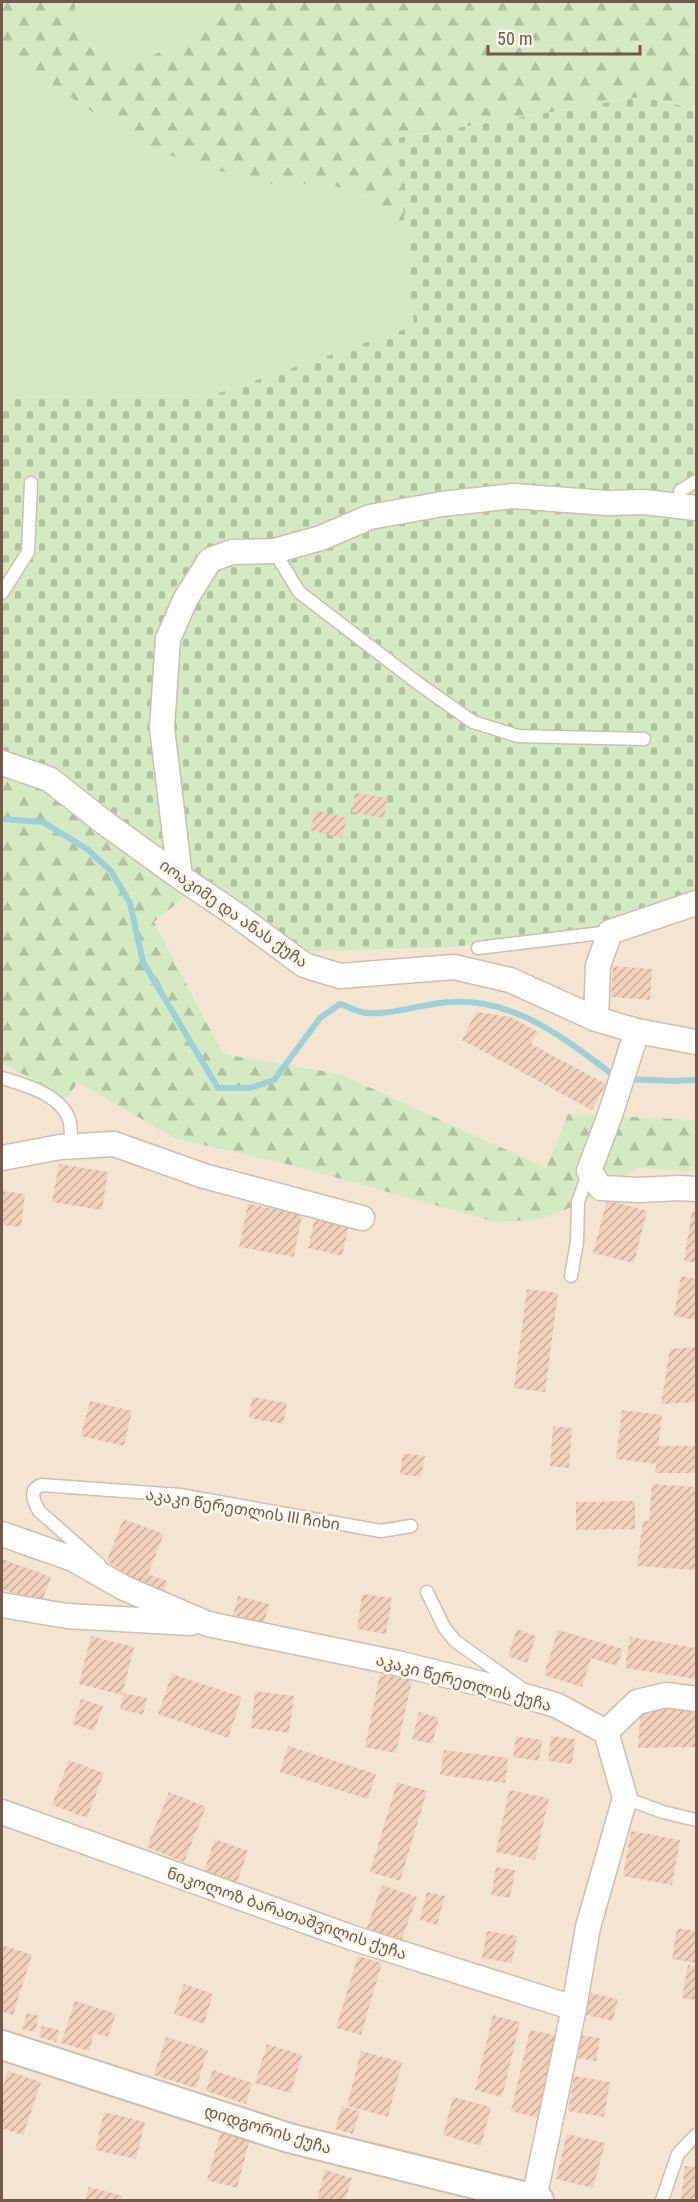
<svg xmlns="http://www.w3.org/2000/svg" width="698" height="2202" font-family="'Roboto Condensed','Noto Sans Georgian',sans-serif">
<style>
.residential{fill:#f4e5d3}
.grass{fill:#d3eac3}
.forest{fill:url(#forest-firs)}
.cemetery{fill:url(#cemetery-stones)}
.lines{fill:none;stroke-linecap:round;stroke-linejoin:round}
.stream{stroke:#9fcfd7;stroke-width:6}
.building{fill:url(#building-hatch)}
.service-casing{stroke:#d0bdae;stroke-width:15}
.minor-casing{stroke:#d0bdae;stroke-width:27}
.tertiary-casing{stroke:#d0bdae;stroke-width:32}
.service{stroke:#fff;stroke-width:12}
.minor{stroke:#fff;stroke-width:24}
.tertiary{stroke:#fff;stroke-width:28}
.labels{text-anchor:middle;stroke-width:5;stroke-linejoin:round;paint-order:stroke}
.street-label{font-size:16px;fill:#74594a;stroke:#fff7ea}
</style>
<defs>
<pattern id="forest-firs" width="22" height="20" patternUnits="userSpaceOnUse" patternTransform="scale(1.5)"><rect width="22" height="20" fill="#d3eac3"/><path d="M5 1l3.5 6h-7zM16 11l3.5 6h-7z" fill="#b0c1a0"/></pattern>
<pattern id="cemetery-stones" width="16" height="16" patternUnits="userSpaceOnUse" patternTransform="scale(1.5)"><rect width="16" height="16" fill="#d3eac3"/><path d="M2 7V4a2 2 0 0 1 4 0v3zM10 15v-3a2 2 0 0 1 4 0v3z" fill="#b0c1a0"/></pattern>
<pattern id="building-hatch" width="6" height="6" patternUnits="userSpaceOnUse" patternTransform="scale(1.5)"><rect width="6" height="6" fill="#f1d1bc"/><path d="M-1 1l2-2M0 6l6-6M5 7l2-2" fill="none" stroke="#c8ad9b"/></pattern>
</defs>
<rect width="100%" height="100%" fill="#fcf3e4"/>
<path class="residential" d="M188,894L385,950L441,948L502,942L598,926L696,896V1120L568,1114L546,1168L340,1074L223,1054L154,922Z
M2,1063L30,1077L78,1081L176,1139L291,1165L585,1202L639,1168L696,1172V2200H2Z"/>
<path class="grass" d="M75,2H228L198,31L139,63L108,62L75,31Z
M2,59L272,184H329L370,198L407,246L415,326L213,395L2,397Z"/>
<path class="forest" d="M2,2H75V31L108,62L139,63L198,31L228,2H696V109L640,97L397,138L407,246L370,198L329,184H272L188,163L130,137L44,79L2,59Z
M2,774L62,796L188,894L154,922L223,1054L340,1074L546,1168L568,1114L696,1120V1172L639,1168L585,1202L540,1219L496,1222L291,1165L176,1139L78,1082L67,1098L2,1063Z"/>
<path class="cemetery" d="M640,97L696,109V896L598,926L502,942L441,948L263,952L63,796L2,774V397L213,395L414,326L397,138Z"/>
<g class="lines">
<path class="stream" d="M2,819L43,822L87,849L111,871L130,903L143,962L218,1088H250L274,1080L320,1018L340,1004C347,1006 354,1010 361,1012C383,1018 428,1002 452,1002C518,999 566,1040 616,1077
M628,1079L673,1081L696,1080"/>
</g>
<path class="building" d="M355,793L387,798L384,818L352,812Z
M316,810L347,818L342,838L310,830Z
M613,966L652,969L650,1000L611,997Z
M476,1012L510,1017L538,1032L531,1044L606,1084L592,1110L462,1040Z
M59,1164L108,1172L102,1210L52,1202Z
M2,1191L25,1194L21,1227L2,1225Z
M607,1200L647,1211L634,1263L593,1253Z
M248,1204L302,1214L294,1257L239,1247Z
M692,1211L696,1212V1263L684,1261Z
M315,1217L349,1225L342,1256L308,1248Z
M681,1276L696,1279V1320L674,1316Z
M527,1289L558,1293L545,1392L514,1388Z
M696,1347V1402L661,1404L670,1349Z
M252,1397L287,1403L283,1424L249,1418Z
M90,1401L132,1411L124,1446L81,1436Z
M622,1410L662,1415L658,1446H696V1473H655L656,1464L616,1459Z
M553,1426L572,1428L569,1468L550,1466Z
M403,1453L425,1456L421,1477L400,1474Z
M652,1484L696,1487V1570L637,1566L643,1521H649Z
M635,1501V1529L576,1530V1502Z
M123,1519L164,1534L148,1574L167,1581L162,1598L107,1561Z
M2,1559L51,1577L41,1603L2,1589Z
M362,1594L392,1598L386,1634L357,1629Z
M238,1596L269,1604L263,1627L232,1619Z
M517,1629L536,1636L527,1663L508,1656Z
M558,1630L623,1649L617,1666L591,1658L582,1687L544,1675Z
M91,1636L134,1647L122,1695L79,1684Z
M630,1637L696,1648V1679L625,1668Z
M172,1674L242,1697L228,1738L158,1714Z
M380,1674L412,1680L396,1753L365,1747Z
M255,1691L294,1696L289,1733L251,1728Z
M124,1693L147,1698L143,1715L120,1709Z
M81,1699L103,1706L94,1731L73,1724Z
M666,1705L696,1708V1747L638,1748L640,1716L645,1710Z
M419,1712L439,1718L432,1744L412,1739Z
M516,1736L542,1740L539,1761L513,1757Z
M551,1736L575,1739L572,1764L548,1761Z
M288,1746L376,1774L368,1799L280,1772Z
M444,1750L508,1758L505,1783L440,1775Z
M69,1760L104,1773L87,1818L52,1805Z
M397,1782L427,1791L400,1881L370,1872Z
M509,1790L549,1798L535,1860L496,1852Z
M169,1792L206,1807L184,1862L147,1847Z
M631,1831L680,1840L672,1885L623,1876Z
M215,1839L248,1851L237,1882L204,1871Z
M496,1867L515,1870L510,1898L491,1895Z
M382,1885L417,1897L400,1945L365,1933Z
M427,1892L445,1896L437,1925L420,1920Z
M677,1928L696,1931V1963L672,1959Z
M487,1931L517,1936L512,1963L482,1958Z
M2,1945L32,1955L13,2015L2,2011Z
M358,1956L382,1963L361,2035L336,2028Z
M688,1965L696,1967V2000L682,1998Z
M184,1984L213,1994L204,2024L174,2014Z
M590,1993L618,1999L613,2021L586,2015Z
M75,2001L116,2014L108,2037L94,2033L89,2051L61,2043Z
M27,2013L39,2016L35,2032L22,2029Z
M493,2015L520,2022L502,2097L475,2090Z
M42,2026L59,2030L56,2042L39,2037Z
M530,2030L558,2036L539,2118L511,2111Z
M581,2035L600,2038L596,2061L577,2058Z
M166,2037L208,2050L196,2088L154,2075Z
M267,2044L302,2055L291,2093L255,2083Z
M361,2051L402,2062L388,2117L347,2106Z
M213,2070L252,2083L246,2104L206,2091Z
M8,2071L41,2082L23,2135L2,2128V2089Z
M574,2076L610,2082L604,2117L568,2111Z
M453,2097L491,2107L481,2146L443,2135Z
M342,2106L360,2111L353,2134L335,2129Z
M104,2112L145,2122L136,2159L95,2150Z
M221,2131L250,2139L237,2188L207,2180Z
M567,2134L605,2143L593,2188L556,2179Z
M685,2166L696,2167V2200H681Z
M325,2170L352,2178L345,2200H317Z
M89,2187L123,2196L122,2200H85Z"/>
<g class="lines">
<g class="service-casing">
<path id="service" d="M679,507L680,491L696,481
M274,551L299,592L419,684L473,722L518,736L644,739
M2,593L28,552L31,483
M478,948L610,932
M2,1078C25,1085 64,1095 70,1123C71,1130 71,1139 71,1147
M571,1276L577,1242L578,1202L589,1171
M99,1564L39,1511C34,1502 28,1490 41,1485L180,1495L381,1531L411,1526
M427,1592L444,1627L455,1641L521,1688
M625,1798L663,1812L696,1820
M662,2200L678,2154L696,2135"/>
</g>
<g class="minor-casing">
<path id="minor" d="M2,763L49,779L105,823L180,877L238,916L304,965L340,976L454,967L510,980L596,1019L637,1031L696,1042
M180,877L162,728L168,639L185,600L210,560L232,552L274,551L321,538L370,517L442,504L513,496L607,503L644,502L696,508
M596,1019L598,966L610,932L696,903
M637,1031L610,1115L589,1171L601,1188L639,1190L680,1188L696,1189
M2,1158L60,1147L114,1144L204,1176L362,1218
M2,1534L73,1559L124,1588L208,1624L397,1663L490,1686L556,1705L606,1732L625,1798L588,1927L574,2008L534,2199
M2,1605L67,1616L191,1623
M606,1732L637,1702L666,1695L696,1699
M2,1812L353,1938L574,2008"/>
</g>
<g class="tertiary-casing">
<path id="tertiary" d="M2,2045L289,2138L539,2200"/>
</g>
<use href="#service" class="service"/>
<use href="#minor" class="minor"/>
<use href="#tertiary" class="tertiary"/>
</g>
<g class="labels">
<g class="street-label">
<text transform="translate(234 913) rotate(35)" y="6">იოაკიმე და ანას ქუჩა</text>
<text transform="translate(243 1509) rotate(9)" y="6">აკაკი წერეთლის III ჩიხი</text>
<text transform="translate(464 1682) rotate(15)" y="6">აკაკი წერეთლის ქუჩა</text>
<text transform="translate(287 1913) rotate(19)" y="6">ნიკოლოზ ბარათაშვილის ქუჩა</text>
<text transform="translate(268 2129) rotate(17)" y="6">დიდგორის ქუჩა</text>
</g>
</g>
<rect width="698" height="2202" fill="none" stroke="#74594a" stroke-width="6"/>
<path d="M488 45v9h152v-9" fill="none" stroke="#74594a" stroke-width="3"/>
<text x="497" y="45" font-size="18" fill="#74594a" stroke="#fff7ea" stroke-width="4.5" paint-order="stroke">50 m</text>
</svg>
